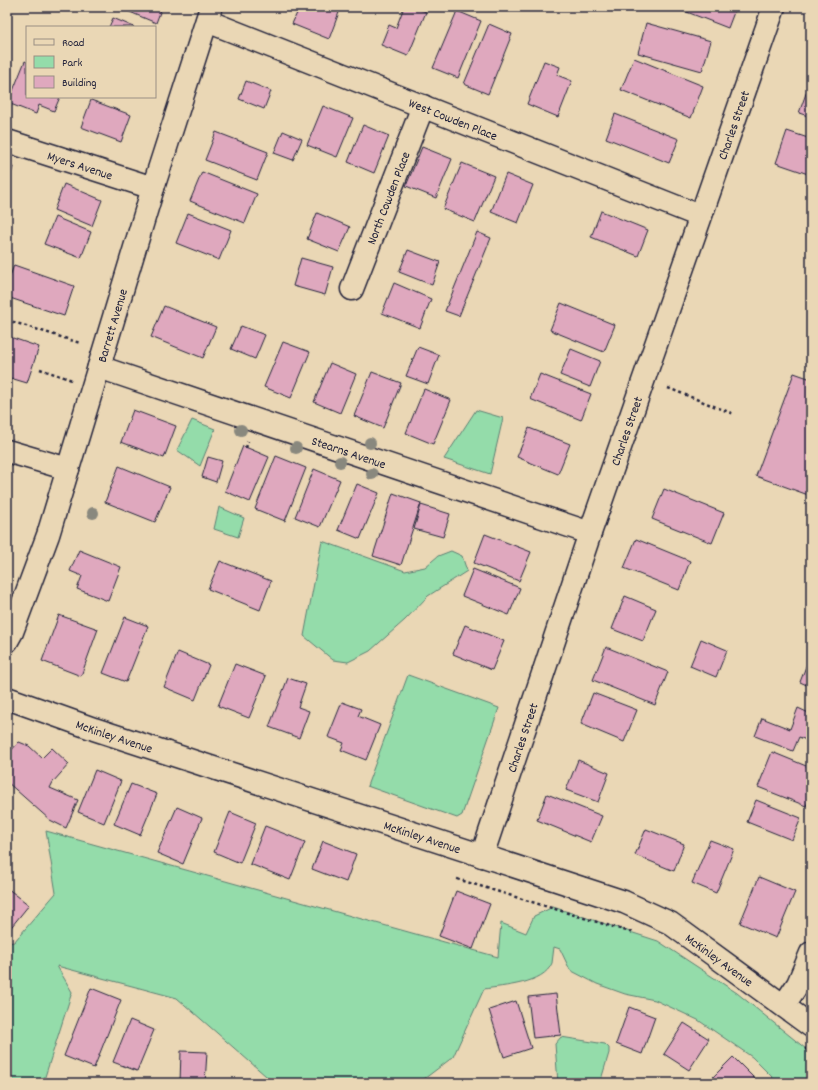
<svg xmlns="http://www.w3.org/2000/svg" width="818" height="1090" font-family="Dekko,sans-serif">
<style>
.green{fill:#94dcaa;stroke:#5b7f72}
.building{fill:#dfa8be;stroke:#22223b}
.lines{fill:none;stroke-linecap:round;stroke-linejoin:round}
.minor-casing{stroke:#22223b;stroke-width:25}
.path{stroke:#22223b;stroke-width:2.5;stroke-dasharray:3 3;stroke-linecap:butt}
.minor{stroke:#ead7b5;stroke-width:22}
.tree{fill:#89887e}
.labels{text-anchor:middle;stroke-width:3;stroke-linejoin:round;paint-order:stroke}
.street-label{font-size:13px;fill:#22223b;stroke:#ead7b5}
</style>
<rect width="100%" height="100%" fill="#ead7b5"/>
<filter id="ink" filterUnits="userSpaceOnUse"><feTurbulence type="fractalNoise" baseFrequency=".025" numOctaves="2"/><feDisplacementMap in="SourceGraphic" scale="8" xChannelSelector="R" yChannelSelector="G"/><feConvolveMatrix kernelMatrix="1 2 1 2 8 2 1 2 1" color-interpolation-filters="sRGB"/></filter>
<g filter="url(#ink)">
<path class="green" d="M476,410L503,418L490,474L444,459Z
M192,420L215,429L200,466L177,450Z
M219,507L244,518L238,537L214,529Z
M322,541L405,571L425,567L438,556L451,551L462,556L467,571L428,596L405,620L370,651L348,662L333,660L304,636Z
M408,675L499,708L462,815L457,818L367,786Z
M46,831L498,957L501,923L526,933L534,916L553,907L658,941L737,993L811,1053V1083H778L752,1057L698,1020L655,1000L625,994L597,984L570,970L560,949L554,947C553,952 553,958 552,963C544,984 503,986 484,989L453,1057L420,1082L413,1083H274L177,998L57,966L72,992L43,1083H7V943L14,942L56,893Z
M561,1037L605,1044L609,1048V1053L600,1083H558L555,1044Z"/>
<path class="building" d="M118,7H162L156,23Z
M282,7H341L329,39L292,24L297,13Z
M404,7H414L426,12L408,56L381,45L389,25L396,28Z
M674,7H736L728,28Z
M457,11L481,21L458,78L433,68Z
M113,18L134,27H109Z
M646,23L711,41L702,71L638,53Z
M489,24L512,34L488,94L464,84Z
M634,58L703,86L691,118L621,90Z
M25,61L27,62V97H60L54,111L39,105L36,114L8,103Z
M544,61L560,67L557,75L572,81L558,117L527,104Z
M246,81L271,91L264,109L239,99Z
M808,88L811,89V117L799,113Z
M91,100L131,115L121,142L81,127Z
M323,106L353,118L337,157L307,145Z
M615,114L679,139L669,163L606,138Z
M363,125L389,136L374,173L348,162Z
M283,131L302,139L293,160L274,153Z
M787,131L811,139V175L776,163Z
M216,132L268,152L257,180L205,160Z
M422,147L452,159L436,198L406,186Z
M462,163L494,176L475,222L443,209Z
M7,166L13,167L7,189Z
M202,172L257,194L245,223L190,201Z
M506,174L533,185L518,223L491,212Z
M64,184L102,200L92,226L54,210Z
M601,211L648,230L638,256L591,237Z
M188,213L231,230L219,260L176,243Z
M317,213L350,227L339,252L307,239Z
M55,217L91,232L81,258L44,244Z
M477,232L491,238L459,316L445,311Z
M408,250L440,262L432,285L399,272Z
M301,258L333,267L325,295L293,286Z
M14,265L74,286L64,316L7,297V278L9,279Z
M394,283L431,299L420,328L382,313Z
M561,303L615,325L604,352L550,330Z
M164,306L216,327L203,358L151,337Z
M241,326L265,335L255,359L231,349Z
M7,336L39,347L27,383L7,377Z
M283,342L310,352L291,398L264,387Z
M418,347L439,355L428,384L406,376Z
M571,349L600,361L590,387L560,375Z
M330,363L356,374L340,413L314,402Z
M372,372L401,383L383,428L354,416Z
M794,373L811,379V496L756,476Z
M540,374L591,394L581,420L530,399Z
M424,389L451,400L433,444L406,433Z
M133,410L176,426L164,458L121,442Z
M529,428L570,444L558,474L517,457Z
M243,446L269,457L250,502L225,491Z
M276,456L306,468L285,521L255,509Z
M208,457L222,461L216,482L202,477Z
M119,466L170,487L155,522L105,502Z
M314,469L340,480L320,527L295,517Z
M357,484L379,493L360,539L338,530Z
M664,489L724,513L712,543L652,519Z
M393,493L421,503L401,565L373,556Z
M421,505L450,514L443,537L414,529Z
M485,534L531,552L519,581L474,563Z
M636,539L690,561L679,590L624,568Z
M79,550L121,567L108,601L77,589L82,576L70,571Z
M220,561L271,581L260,610L208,589Z
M473,569L520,588L509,615L462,596Z
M625,596L656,609L643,641L612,629Z
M59,615L98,629L81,676L42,661Z
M125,617L148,626L126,682L103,673Z
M465,625L504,641L492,670L453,654Z
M701,639L727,650L716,677L690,666Z
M606,647L668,672L655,705L593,680Z
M178,652L209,665L195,700L164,687Z
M810,656L811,657V687L800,682Z
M235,664L266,676L249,718L218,706Z
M288,678L306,684L298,707L309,711L299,738L269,727Z
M593,693L637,710L624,742L581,724Z
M342,702L361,709L358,716L380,725L366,760L341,750L344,743L328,737Z
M798,708L811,714V742L799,737L793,751L755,736L762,718L790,729Z
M19,742L29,746L42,758L52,748L69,764L53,782L50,788L78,800L66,828L50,820L7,782V755Z
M772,752L811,768V795L806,806L758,787Z
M578,760L609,773L598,802L566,790Z
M95,770L121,781L104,823L78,812Z
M131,784L157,794L140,835L114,824Z
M547,794L602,816L591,842L537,820Z
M756,800L801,818L792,840L747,822Z
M177,807L202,818L183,864L157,853Z
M230,812L256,823L240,863L214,852Z
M265,826L305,842L290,880L250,864Z
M646,829L684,844L674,871L635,855Z
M710,840L734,849L716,893L692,883Z
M323,841L356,854L346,882L312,869Z
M759,877L795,892L776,938L740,923Z
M7,888L29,905L8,931L7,930Z
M456,891L490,904L473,949L439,936Z
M91,988L121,1000L94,1068L64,1056Z
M556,994L561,1035L533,1038L528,997Z
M516,1001L531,1048L504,1057L489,1010Z
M629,1007L655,1017L642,1054L616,1044Z
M130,1020L154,1030L137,1071L113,1062Z
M684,1023L709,1039L689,1070L664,1054Z
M181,1051L207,1052L205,1083H180Z
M733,1057L757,1081L754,1083H707Z"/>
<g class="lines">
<g class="minor-casing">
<g id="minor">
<path id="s1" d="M207,21L700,216"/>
<path id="s2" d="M7,141L153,188"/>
<path id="s3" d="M352,289L423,106"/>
<path id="s4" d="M99,367L590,533"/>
<path d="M7,451L68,469"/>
<path id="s5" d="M7,641L12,632L48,535L153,188L211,7"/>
<path id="s6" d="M7,698L94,729L624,902L670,923L811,1026"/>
<path id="s7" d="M482,856L590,533L774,7"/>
<path d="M784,1005L798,984L811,953"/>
</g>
</g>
<path class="path" d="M7,320L80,343
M40,369L72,380
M668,388L734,414
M246,448L248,441
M457,879L633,933
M805,1048L811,1053"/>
<use href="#minor" class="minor"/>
</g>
<g class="tree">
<circle cx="241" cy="430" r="6"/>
<circle cx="370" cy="443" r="6"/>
<circle cx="296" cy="448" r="6"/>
<circle cx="340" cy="462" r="6"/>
<circle cx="372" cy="474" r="6"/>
<circle cx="93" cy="513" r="6"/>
</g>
</g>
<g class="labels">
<g class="street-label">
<text dy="5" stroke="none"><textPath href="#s1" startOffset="265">West Cowden Place</textPath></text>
<text dy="5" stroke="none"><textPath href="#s7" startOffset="773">Charles Street</textPath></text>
<text dy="5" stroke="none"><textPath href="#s2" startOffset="77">Myers Avenue</textPath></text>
<text dy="5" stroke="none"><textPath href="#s3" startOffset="98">North Cowden Place</textPath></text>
<text dy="5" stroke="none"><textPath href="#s5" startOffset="333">Barrett Avenue</textPath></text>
<text dy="5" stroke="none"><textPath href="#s7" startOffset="449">Charles Street</textPath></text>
<text dy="5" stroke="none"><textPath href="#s4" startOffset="264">Stearns Avenue</textPath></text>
<text dy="5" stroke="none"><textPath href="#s6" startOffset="114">McKinley Avenue</textPath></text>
<text dy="5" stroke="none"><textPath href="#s7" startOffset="125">Charles Street</textPath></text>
<text dy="5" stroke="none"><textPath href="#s6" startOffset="438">McKinley Avenue</textPath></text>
<text dy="5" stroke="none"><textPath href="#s6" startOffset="762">McKinley Avenue</textPath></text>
</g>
</g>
<rect width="818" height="1090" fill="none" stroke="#ead7b5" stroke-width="24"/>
<rect x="12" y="12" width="794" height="1066" fill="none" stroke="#22223b" stroke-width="1.5" filter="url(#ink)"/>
<rect x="26" y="26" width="130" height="72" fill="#ead7b5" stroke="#9a8f84"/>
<rect x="34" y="39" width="20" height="6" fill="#ead7b5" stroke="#9a8f84"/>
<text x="62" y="46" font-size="12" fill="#22223b">Road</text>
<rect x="34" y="56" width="20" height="12" fill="#94dcaa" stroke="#9a8f84"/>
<text x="62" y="66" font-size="12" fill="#22223b">Park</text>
<rect x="34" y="76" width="20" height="12" fill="#dfa8be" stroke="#9a8f84"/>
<text x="62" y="86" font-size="12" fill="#22223b">Building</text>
</svg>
